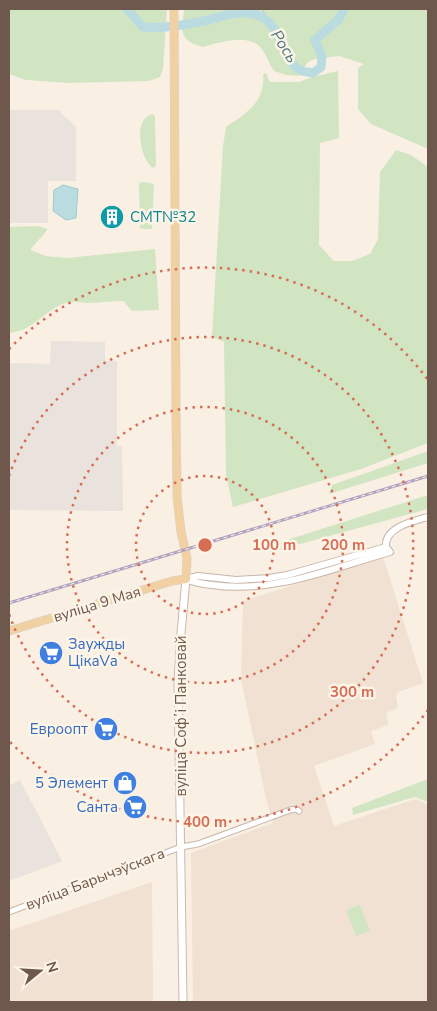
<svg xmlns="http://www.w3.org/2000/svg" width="437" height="1011" font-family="'Nunito Sans',sans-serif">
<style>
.residential{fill:#f0e1d2}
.industrial{fill:#e9e2dd}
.green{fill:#d2e5c3}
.water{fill:#badce0;stroke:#a1cbd1}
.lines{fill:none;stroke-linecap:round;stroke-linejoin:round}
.stream{stroke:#a1cbd1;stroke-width:1}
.river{stroke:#badce0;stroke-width:9}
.minor-casing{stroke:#c8b7ab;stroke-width:7}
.tertiary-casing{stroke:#c8b7ab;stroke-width:8}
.secondary-casing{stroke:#cdb9ab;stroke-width:9}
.primary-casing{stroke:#d6d0cd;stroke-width:9}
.minor{stroke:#fff;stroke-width:5}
.tertiary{stroke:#fff;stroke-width:6}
.secondary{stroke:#fff;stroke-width:7}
.primary{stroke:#f1d1a2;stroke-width:8}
.rail-casing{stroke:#b2a3c1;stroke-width:3}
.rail{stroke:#fdf4e8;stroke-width:1;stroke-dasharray:4;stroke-linecap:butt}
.ring{fill:none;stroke:#d66d55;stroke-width:2.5;stroke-dasharray:2.5 5}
.labels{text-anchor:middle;stroke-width:5;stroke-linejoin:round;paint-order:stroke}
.culture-label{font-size:15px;fill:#0d838f;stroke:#fdf4e8;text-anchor:start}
.street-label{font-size:15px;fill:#6e574c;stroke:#fdf4e8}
.shop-label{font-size:15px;fill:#366cbe;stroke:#fdf4e8;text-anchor:end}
.water-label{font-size:16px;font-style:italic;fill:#487880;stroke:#fdf4e8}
.centre{fill:#d66d55;stroke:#fdf4e8;stroke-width:2.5}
.ring-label{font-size:15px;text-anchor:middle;font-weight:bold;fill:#d66d55;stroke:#fdf4e8;stroke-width:5;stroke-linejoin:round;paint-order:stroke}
</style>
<rect width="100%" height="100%" fill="#f9f0e3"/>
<path class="residential" d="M383,557L423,683L398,692L396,695L398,708L386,713L389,725L371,731L375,744L314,766L334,826L415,799L428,805V1002H193L191,853L273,823L267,803L241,679L243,601Z
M152,882L153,1002H9V931Z"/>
<path class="industrial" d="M9,110H58L76,127V181H48V223H9Z
M51,341L105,342V361H117V446H122L123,511L9,510V363L50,364Z
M20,780L62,861L9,881V786Z"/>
<path class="green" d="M9,9H167L163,69L160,77L149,81L68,83L26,80L9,74Z
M184,9H428V149L371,124L358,109V68L364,64L339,56L315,59L308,62L299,76L286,75L274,71C269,64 266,53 260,47C247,33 218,43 203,47C178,40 182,31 184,9Z
M338,71L339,138L320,143L319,245L334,261H352L370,254L378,239L380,172L396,150L411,155L428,167V443L361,469L233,507L226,475L224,342L212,337L223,146L226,127C246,114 266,101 263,74L266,73L270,82H299L312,77Z
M153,114L155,117L156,166L153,168C140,159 132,118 153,114Z
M143,182L154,184L152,229H144L140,228L139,183Z
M38,226L48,229L30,250L46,256L67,258L155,249L159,310L132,311L123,301C111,301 99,303 87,303C78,302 69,300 60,305C40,315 34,330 9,333V227Z
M428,451V463L329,494L332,485Z
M428,495V509L271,552L268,546Z
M428,779V802L415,797L353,815L352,808Z
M360,905L370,931L356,936L346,910Z"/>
<path class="water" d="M63,185L78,189L76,218L66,220L53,211L54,190Z"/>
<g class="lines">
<path class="stream" d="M262,9L269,21"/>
<path class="river" d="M127,9L143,27C163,29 185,25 204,21C222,17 239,9 257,15C285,25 278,60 302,71C305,72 310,72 313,73L321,67L322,57L315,40L339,19L344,9"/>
<g class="minor-casing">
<path id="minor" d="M9,912L181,847L198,844L290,810L296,809L299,811"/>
</g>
<g class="tertiary-casing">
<path id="tertiary" d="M386,547C384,527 414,521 428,517
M186,579C195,583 203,584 212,585C274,594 332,568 390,552L386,547
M186,579L198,576L236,580L269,578L287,575L386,547"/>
</g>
<g class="secondary-casing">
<path id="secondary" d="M183,1002L178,681L181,633L186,579"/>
</g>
<g class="primary-casing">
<path id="primary" d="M9,631L172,581L186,579L187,558L181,532L177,496L176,413L174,9"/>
</g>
<use href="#minor" class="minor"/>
<use href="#tertiary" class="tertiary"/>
<use href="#secondary" class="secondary"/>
<use href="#primary" class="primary"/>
<g class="rail-casing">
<path id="rail" d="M9,603L428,476"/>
</g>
<use href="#rail" class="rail"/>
</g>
<g class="ring">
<circle cx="205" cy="545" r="69"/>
<circle cx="205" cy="545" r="138"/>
<path d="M9 476A208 208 0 1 1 9 614"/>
<path d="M428 710A277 277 0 0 1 9 741M9 349A277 277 0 0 1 428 380"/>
</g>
<defs>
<g id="building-disc" transform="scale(1.25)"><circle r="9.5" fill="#0f9aa8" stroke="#fdf4e8"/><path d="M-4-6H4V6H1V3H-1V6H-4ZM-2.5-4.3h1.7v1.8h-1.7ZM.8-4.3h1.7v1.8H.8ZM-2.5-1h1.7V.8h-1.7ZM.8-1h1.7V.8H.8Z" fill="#fff"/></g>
<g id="supermarket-disc" transform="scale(1.25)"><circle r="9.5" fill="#3f7fe0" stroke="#fdf4e8"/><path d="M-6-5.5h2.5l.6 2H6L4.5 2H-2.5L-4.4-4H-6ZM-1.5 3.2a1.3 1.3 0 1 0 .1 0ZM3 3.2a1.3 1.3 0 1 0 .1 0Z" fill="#fff"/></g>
<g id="shop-disc" transform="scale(1.25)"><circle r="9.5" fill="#3f7fe0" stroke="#fdf4e8"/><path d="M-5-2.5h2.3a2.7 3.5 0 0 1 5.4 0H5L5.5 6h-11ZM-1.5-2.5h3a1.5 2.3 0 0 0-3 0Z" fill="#fff"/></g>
</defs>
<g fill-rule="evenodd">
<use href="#building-disc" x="112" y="217"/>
<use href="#supermarket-disc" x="51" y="653"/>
<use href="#supermarket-disc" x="106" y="729"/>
<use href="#shop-disc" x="125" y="783"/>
<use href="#supermarket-disc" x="135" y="807"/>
</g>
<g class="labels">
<g class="culture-label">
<text x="130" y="222">СМТ№32</text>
</g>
<g class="street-label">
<text transform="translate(97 604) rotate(-17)" y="5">вуліца 9 Мая</text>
<text transform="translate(181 716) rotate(-90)" y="5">вуліца Софʼі Панковай</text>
<text transform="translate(95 879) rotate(-21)" y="5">вуліца Барычэўскага</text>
</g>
<g class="shop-label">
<text x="68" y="649" text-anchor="start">Заужды<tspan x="68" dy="17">ЦікаVа</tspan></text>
<text x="88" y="734">Евроопт</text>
<text x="108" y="788">5 Элемент</text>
<text x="118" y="812">Санта</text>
</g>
<g class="water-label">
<text transform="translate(285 46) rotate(58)" y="6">Рось</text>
</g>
</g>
<circle cx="205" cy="545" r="8" class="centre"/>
<g class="ring-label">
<text x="274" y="550">100 m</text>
<text x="343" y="550">200 m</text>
<text x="352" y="697">300 m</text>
<text x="205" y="827">400 m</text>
</g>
<rect width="437" height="1011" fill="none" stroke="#6e574c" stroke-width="20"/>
<g transform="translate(40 971) rotate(72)" stroke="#fdf4e8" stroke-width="4" paint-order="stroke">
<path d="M0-4L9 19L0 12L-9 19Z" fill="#6e574c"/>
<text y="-8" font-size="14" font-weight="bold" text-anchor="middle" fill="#6e574c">N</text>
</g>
</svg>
